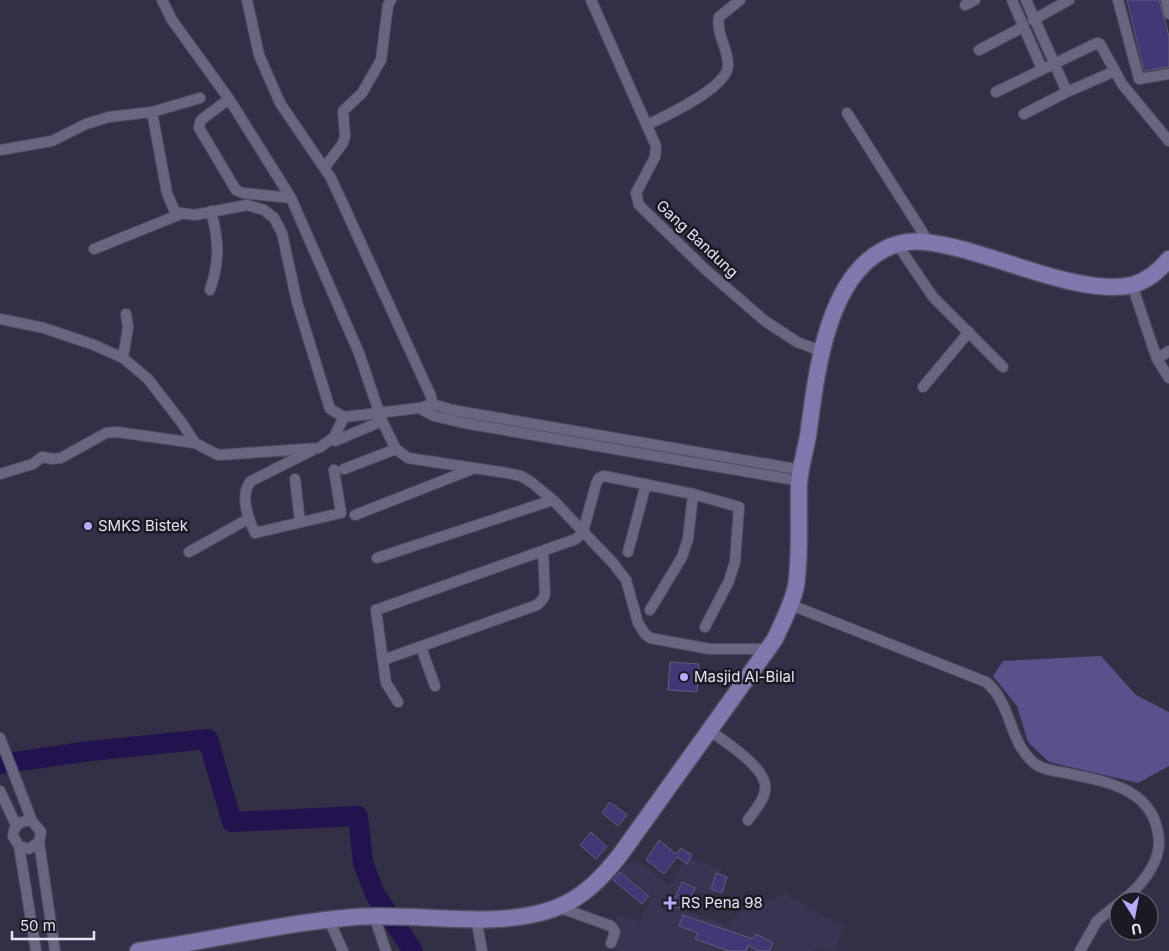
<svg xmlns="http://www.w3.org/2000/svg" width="1169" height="951" font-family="Inter,sans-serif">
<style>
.built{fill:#383452}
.green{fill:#5a518a}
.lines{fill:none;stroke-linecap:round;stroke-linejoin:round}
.river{stroke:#22124d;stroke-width:20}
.building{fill:#433876;stroke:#5f5d77}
.street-casing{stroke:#4f4c60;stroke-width:12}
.primary-casing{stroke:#4f4c60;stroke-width:19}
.street{stroke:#686580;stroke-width:10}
.primary{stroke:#7e78ac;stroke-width:16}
.poi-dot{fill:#b5acf8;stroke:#1a1924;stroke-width:2}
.labels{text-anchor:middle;stroke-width:5;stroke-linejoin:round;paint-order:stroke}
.street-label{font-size:15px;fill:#e5e4f3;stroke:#1a1924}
.poi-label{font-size:15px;fill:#e5e4f3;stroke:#1a1924;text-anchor:start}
</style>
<rect width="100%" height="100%" fill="#323047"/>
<path class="built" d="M687,857L723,869L713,897L697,891L688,911L728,925L745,908L785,894L843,927L835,951L815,949V951H620L606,947L618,914L640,922L652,896L620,870L637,860L670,886Z"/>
<path class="green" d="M1101,656L1136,695L1169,712V766L1138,783L1049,762L1028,742L1017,706L993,676L1003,661Z"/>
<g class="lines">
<path class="river" d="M0,764L90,751L208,739L232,822L358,816L363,863L375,894L413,951"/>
</g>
<path class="building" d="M1127,0H1159L1169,36V67L1144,71Z
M670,662L699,664L697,692L668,690Z
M610,802L627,815L618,826L602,813Z
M591,832L607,847L596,859L580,845Z
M659,840L676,854L681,848L692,855L687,864L677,857L664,874L646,860Z
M620,872L649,896L642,904L613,880Z
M716,873L727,877L722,893L711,889Z
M682,882L695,888L684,910L672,905Z
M683,915L753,939L756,934L773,943L769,951H758L748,945L746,951H729L695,939L698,933L679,926Z"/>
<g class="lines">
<g class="street-casing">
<path id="street" d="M162,0L172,20L229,99L291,198L359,353L382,421L396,449L408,458L507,473L521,476L531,482L553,500L613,563L626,580L638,623L645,634L650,638L710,649H768
M247,0L259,55L280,103L331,178L430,394L433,404
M591,0L656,146L655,157L636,193L639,205L706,270L765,321L797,342L821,351
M1012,0L1042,69
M1026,0L1067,92L1115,71L1122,84L1169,141
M1118,0L1139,79L1169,74
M1166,0L1169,14
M965,5L975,0
M1033,20L1069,0
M979,50L1023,27
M996,92L1097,43L1100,44L1115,71
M229,99L201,120L199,128L236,190L243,193L291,198
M152,112L167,193L175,212L195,215L247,205L264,210L274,218L282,233L297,302L330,409L344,417L419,408L433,404L452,410L802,470
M847,113L928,241
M1024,114L1067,92
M647,125C665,116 728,88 728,65C728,47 716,35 719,17L740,0
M0,150L52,141L86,124L109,117L152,112L200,98
M325,167L343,143L345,136L343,111L362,93L381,60L388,5L391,0
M897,244L933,297L1003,367
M94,249L181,214
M1132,285L1157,359L1169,378
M210,290C220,260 219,241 211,211
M0,319L44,328L94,345L123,358L148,379L182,423L195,443L218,455L319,448L334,437L344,417
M123,358L128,327L126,314
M1157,359L1169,351
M923,387L969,332
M419,408L434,416L464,423L800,481
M335,441L382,421
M313,450L251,481C239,495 248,518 255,533L341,513L334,470
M344,469L396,449
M0,474L33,464L42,457L53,459L61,458L106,433L117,432L195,443
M295,479L300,522
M355,515L470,470
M189,552L248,519
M628,552L646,484
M377,558L553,500
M791,605L986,682C1012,703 1008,741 1034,763C1043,770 1055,771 1066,773C1108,782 1156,789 1159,841C1160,864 1139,888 1122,901
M650,610L682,557L688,539L693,494
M421,647L435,686
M383,660L537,605L543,599L545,594L543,551
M398,702L386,683L376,610L576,539L583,532L596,484L599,478L604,476L693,494L739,507L735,562L729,581L705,627
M709,730C725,742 769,769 765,790C764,801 754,811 748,820
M0,738L32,821
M0,791L16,825
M39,842L55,951
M19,846L29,849L39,842L41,832L32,821C21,820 14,824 13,836L19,846L36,951
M558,907L611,926L615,932L611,943
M374,916L386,951
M476,918L482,951
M329,920L343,951
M1080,951L1097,921L1119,903"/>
</g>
<g class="primary-casing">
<path id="primary" d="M138,951C210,941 282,923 354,917C418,912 493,930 553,909C582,899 602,878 620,855L775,639C783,621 792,605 796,586C801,553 798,517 799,484C800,468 805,452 808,436C816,378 825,281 883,250C908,236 931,242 957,248C1004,259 1086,296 1132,285C1148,281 1159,271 1169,259"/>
</g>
<use href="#street" class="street"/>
<use href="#primary" class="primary"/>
</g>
<g class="poi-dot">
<circle cx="88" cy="526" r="5"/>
<circle cx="684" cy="677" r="5"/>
<path d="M667.5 895.5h5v5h5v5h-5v5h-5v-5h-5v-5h5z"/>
</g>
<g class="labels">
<g class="street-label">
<text transform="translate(697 239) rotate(43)" y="5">Gang Bandung</text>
</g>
<g class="poi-label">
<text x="98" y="531">SMKS Bistek</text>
<text x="694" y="682">Masjid Al-Bilal</text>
<text x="681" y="908">RS Pena 98</text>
</g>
</g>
<g transform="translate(1134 916) rotate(169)"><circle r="24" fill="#1a1924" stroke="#6b6a77"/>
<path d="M0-4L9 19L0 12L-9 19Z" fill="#b5acf8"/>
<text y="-8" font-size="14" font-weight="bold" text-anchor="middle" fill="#e5e4f3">U</text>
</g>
<path d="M12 931v8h82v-8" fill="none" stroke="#e5e4f3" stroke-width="2.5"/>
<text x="20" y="931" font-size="15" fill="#e5e4f3" stroke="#1a1924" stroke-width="4" paint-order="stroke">50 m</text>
</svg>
